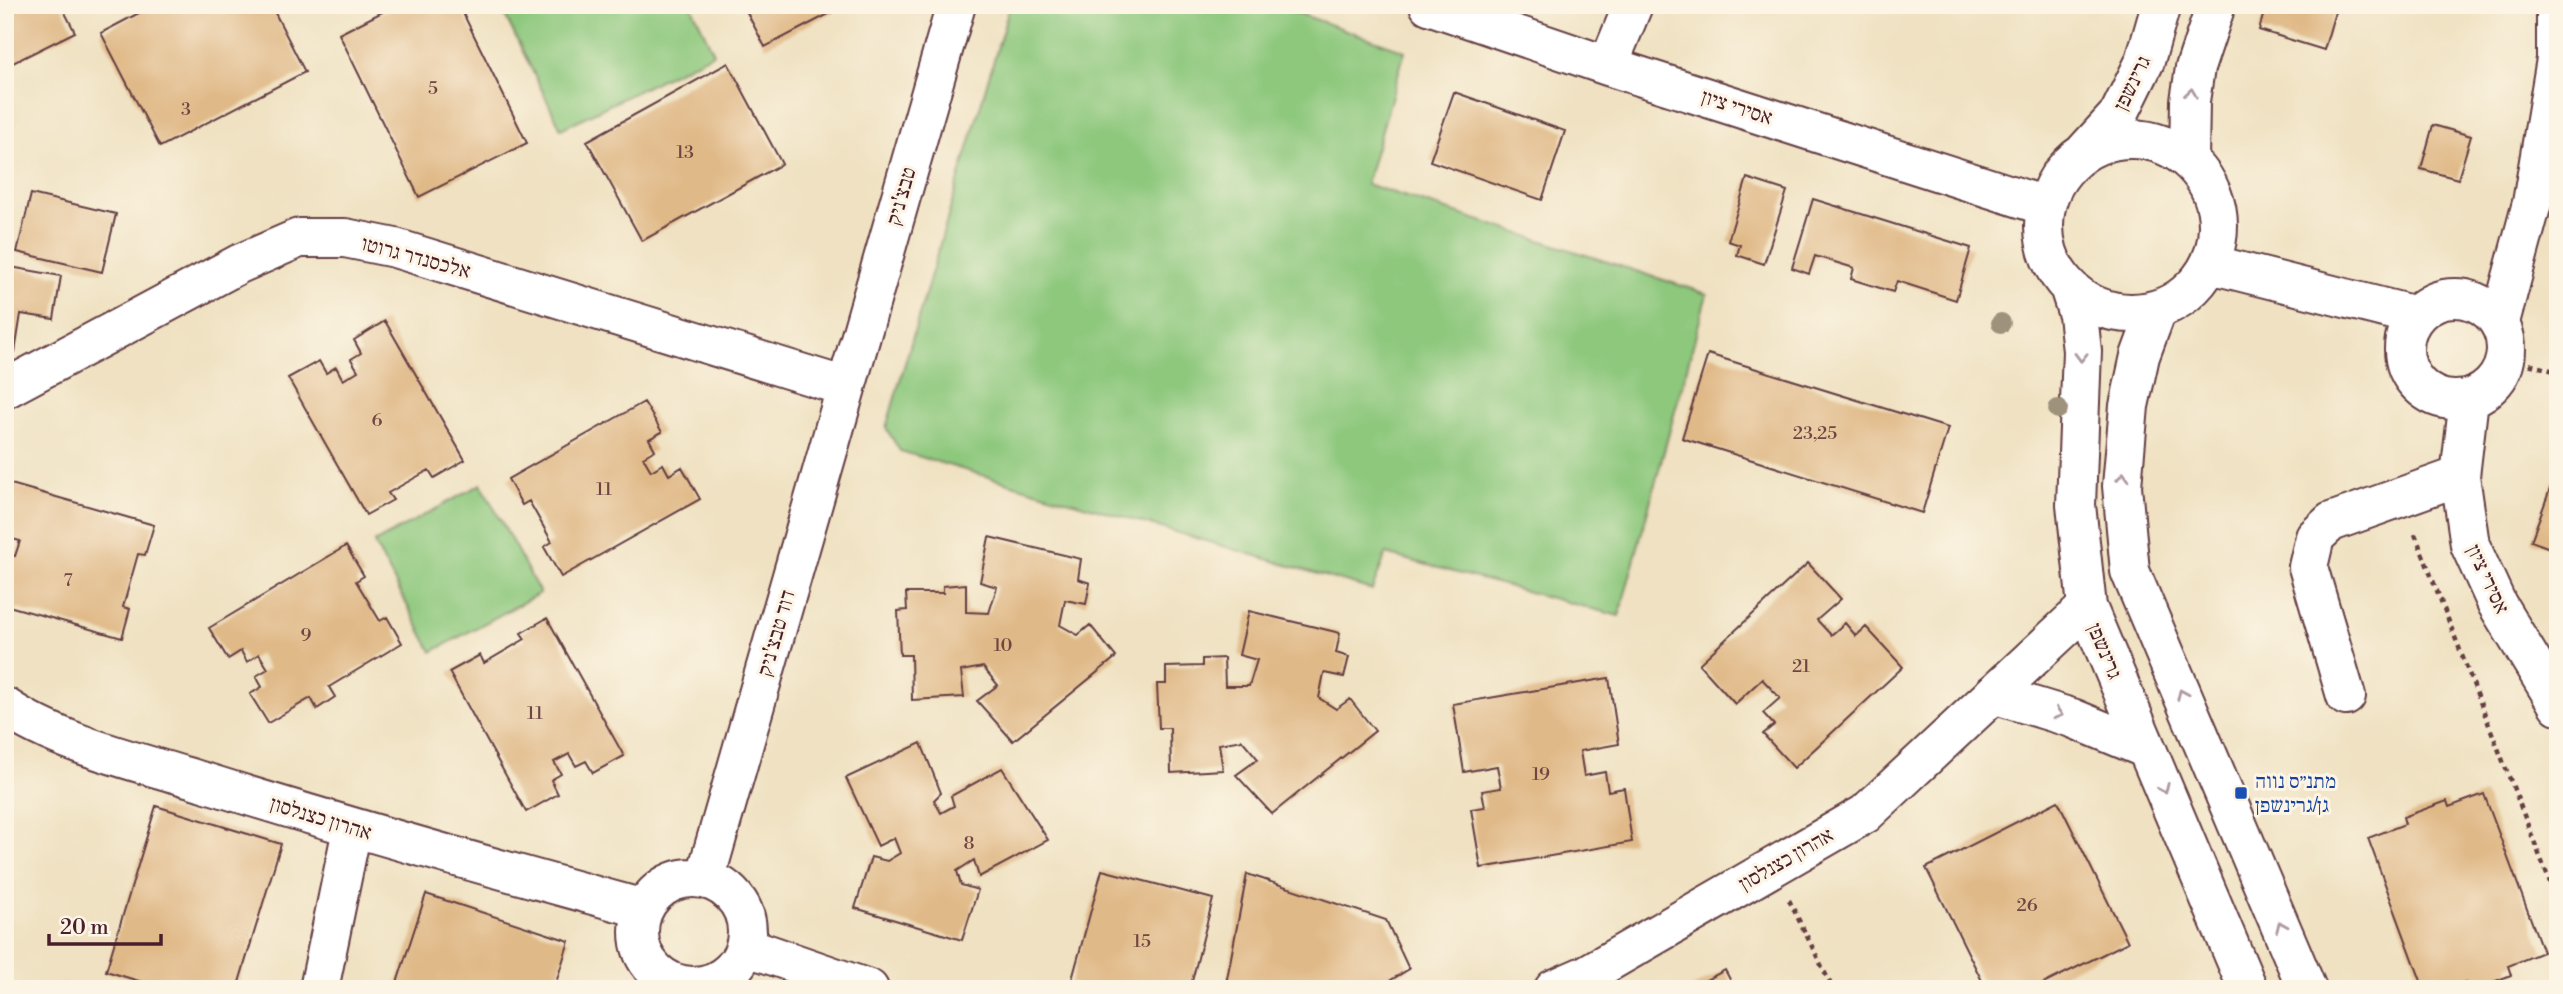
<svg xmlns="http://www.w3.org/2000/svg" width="2563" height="994" font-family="'Libre Bodoni','Frank Ruhl Libre',serif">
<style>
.green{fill:#8dc87d;stroke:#6c7454;stroke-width:2}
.building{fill:#e0b988}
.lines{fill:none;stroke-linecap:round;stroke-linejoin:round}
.minor-casing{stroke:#633c42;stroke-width:42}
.path{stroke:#633c42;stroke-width:4.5;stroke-dasharray:5 5;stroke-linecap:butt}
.minor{stroke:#fff;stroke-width:38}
.tree{fill:#9f927c}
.oneway{stroke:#ae9aa0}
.transit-dot{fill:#1a4fb4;stroke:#fcf5e5;stroke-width:2.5}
.labels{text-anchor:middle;stroke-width:6;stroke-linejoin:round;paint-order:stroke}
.number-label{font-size:18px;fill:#704642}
.street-label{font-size:21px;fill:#4a1f2b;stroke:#fcf5e5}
.transit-label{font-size:21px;fill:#164399;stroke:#fcf5e5;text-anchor:start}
</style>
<rect width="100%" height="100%" fill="#fcf5e5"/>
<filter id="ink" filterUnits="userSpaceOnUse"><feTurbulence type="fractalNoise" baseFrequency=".0143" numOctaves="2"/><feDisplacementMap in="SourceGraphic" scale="14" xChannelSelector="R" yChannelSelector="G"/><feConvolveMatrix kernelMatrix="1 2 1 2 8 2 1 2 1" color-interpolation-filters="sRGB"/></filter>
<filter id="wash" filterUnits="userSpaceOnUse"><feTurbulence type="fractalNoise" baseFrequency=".00686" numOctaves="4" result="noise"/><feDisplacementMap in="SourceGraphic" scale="28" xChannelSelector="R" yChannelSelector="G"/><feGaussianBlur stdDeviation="1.57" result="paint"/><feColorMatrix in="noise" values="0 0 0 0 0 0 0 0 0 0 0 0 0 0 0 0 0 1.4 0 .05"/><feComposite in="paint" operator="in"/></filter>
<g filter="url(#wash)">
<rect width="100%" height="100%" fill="#efe1c1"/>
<path class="green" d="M500,5H691L714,53L561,129Z
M1010,5H1275L1405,51L1366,184L1707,294L1619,616L1386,554L1372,590L900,451L886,428Z
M481,484L540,593L432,652L374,543Z"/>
<g id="blocks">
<path class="building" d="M5,5H61L75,32L5,67Z
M154,5H271L305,72L160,147L101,33Z
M396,5H459L527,143L419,197L339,34Z
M743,5H846L765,47Z
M2266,5H2337L2324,50L2259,30Z
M728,63L782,164L642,241L587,141Z
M1454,92L1565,131L1542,200L1430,161Z
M2433,125L2471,136L2458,179L2421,169Z
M1747,178L1787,191L1764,264L1737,255L1740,245L1728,241Z
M31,194L116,214L102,272L17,252Z
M1813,199L1971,248L1956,300L1897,281L1893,292L1851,279L1854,268L1815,256L1809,274L1792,268Z
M5,266L61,276L54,319L21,314L15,352L5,350Z
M385,321L465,460L434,478L429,470L388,493L393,500L366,515L288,378L319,361L326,373L336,367L343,380L358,371L351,359L361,353L354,340Z
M1708,354L1948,428L1922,513L1682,438Z
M644,402L662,432L649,439L655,450L643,457L651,471L663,464L669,475L682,467L700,499L561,577L544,547L552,542L529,501L522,505L508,479Z
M2553,481L2558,482V551L2531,541Z
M11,484L154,525L145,555L138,554L123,607L130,609L122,638L5,605V553L15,556L20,541L8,538L11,525L5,523V503Z
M989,537L1081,559L1078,579L1090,583L1086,604L1065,600L1060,625L1078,635L1090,625L1116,657L1013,741L977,701L998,685L983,667L961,671L964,697L912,700L911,655H900L898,611L907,610L906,593H943V586L966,584V612L989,613L997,587L980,582Z
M346,546L364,576L356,581L380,621L387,617L402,643L329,687L335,697L317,709L311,698L268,723L250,694L262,687L256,676L268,669L259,654L247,662L241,651L228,659L209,628Z
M1808,563L1841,599L1817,620L1831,635L1845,623L1856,636L1866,627L1903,667L1794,768L1763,734L1774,725L1763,713L1780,698L1762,679L1735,704L1699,664Z
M1249,611L1340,633L1336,653L1349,657L1344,677L1324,673L1319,698L1336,709L1350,699L1375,731L1272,814L1236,775L1258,759L1242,740L1219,744L1223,770L1171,773L1170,728H1159L1157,684H1166V667L1202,666V659L1224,658L1225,686H1249L1257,660L1239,655Z
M547,618L624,756L593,773L586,761L576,766L569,754L554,762L561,774L551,780L558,794L526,812L449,672L480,655L484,663L525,639L521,633Z
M1609,678L1619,744L1580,751L1584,776L1605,772L1608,791L1624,788L1632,842L1481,868L1471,809L1485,807L1482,791L1501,788L1497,766L1464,772L1453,704Z
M921,743L941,793L934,800L941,813L954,806L951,796L1002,768L1048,840L979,877L974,860L957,871L961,885L978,890L962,940L855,908L871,857L887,861L900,853L894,838L878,846L846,778Z
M2484,794L2543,952L2508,966L2511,975L2476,989H2467L2465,982L2447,989H2424L2368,838L2405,824L2403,817L2447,801L2449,807Z
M2058,801L2128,942L2033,989H1986L1926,868Z
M156,806L281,844L237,989H165L106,971Z
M1102,870L1213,899L1190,989H1093L1071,983Z
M1247,874L1386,920L1409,969L1376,989H1225Z
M426,894L569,941L554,989H395Z
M1725,970L1735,989H1689Z
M65,984L66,989H34V987Z"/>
</g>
</g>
<g filter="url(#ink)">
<use href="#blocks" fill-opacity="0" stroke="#633c42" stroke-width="2"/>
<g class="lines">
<g class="minor-casing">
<path id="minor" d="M1429,5L1608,66L2045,206
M1608,66L1633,5
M2044 226a87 87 0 1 1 174 0a87 87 0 1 1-174 0Z
M2085,151L2119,114L2145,61L2161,5
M2189,161L2190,101L2195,68L2216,5
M2210,264L2416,316
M2070,290L2078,315L2082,351L2076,505L2087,607L2248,989
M2404 349a51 51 0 1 1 102 0a51 51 0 1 1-102 0Z
M2157,310L2140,356L2129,406L2122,486L2130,571L2307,989
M2500,322L2532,203L2556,59V5
M5,389L239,264L299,238H345L395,248L846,387
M2469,399L2460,476L2470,545L2497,604L2558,705
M1993,694L2072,718L2147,749
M2346,696L2308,567L2315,537L2331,522L2460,476
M5,707C61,745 140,762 204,782C350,828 497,869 644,909
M639 932a54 54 0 1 1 108 0a54 54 0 1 1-108 0Z
M705,879L956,5
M745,946L869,989
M319,989L352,829
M1554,989L1586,975L1865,814L2087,607"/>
</g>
<path class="path" d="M2510,359L2558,372
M2415,534L2558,903
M1789,900L1833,989"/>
<use href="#minor" class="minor"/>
</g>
<g class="tree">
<circle cx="2001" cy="323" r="10"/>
<circle cx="2058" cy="409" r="10"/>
</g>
<defs><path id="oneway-chevron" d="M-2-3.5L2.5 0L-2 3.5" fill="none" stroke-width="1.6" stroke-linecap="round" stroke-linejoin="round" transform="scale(1.75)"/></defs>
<g class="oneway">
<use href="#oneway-chevron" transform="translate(2191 93) rotate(-82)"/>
<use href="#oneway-chevron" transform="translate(2081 357) rotate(91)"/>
<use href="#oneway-chevron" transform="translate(2123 477) rotate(-87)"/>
<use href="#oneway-chevron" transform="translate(2182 694) rotate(-113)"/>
<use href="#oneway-chevron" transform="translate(2058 714) rotate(17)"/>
<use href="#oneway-chevron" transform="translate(2164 789) rotate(67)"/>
<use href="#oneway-chevron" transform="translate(2281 926) rotate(-113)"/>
</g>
</g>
<rect class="transit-dot" x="2234" y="786" width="14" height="14" rx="3.5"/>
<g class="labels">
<g class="number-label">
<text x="433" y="94">5</text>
<text x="186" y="115">3</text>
<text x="685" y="158">13</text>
<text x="377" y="426">6</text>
<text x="1815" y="439">23,25</text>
<text x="604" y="495">11</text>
<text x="68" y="586">7</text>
<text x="306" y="641">9</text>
<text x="1003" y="651">10</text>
<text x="1801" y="672">21</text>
<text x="535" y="719">11</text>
<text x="1541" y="780">19</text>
<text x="969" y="849">8</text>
<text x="2027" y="911">26</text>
<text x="1142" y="947">15</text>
</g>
<g class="street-label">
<text transform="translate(2132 83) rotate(-64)" y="7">גרינשפן</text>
<text transform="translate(1737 107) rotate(18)" y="7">אסירי ציון</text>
<text transform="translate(901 196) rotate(-74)" y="7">טבצ'ניק</text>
<text transform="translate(416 257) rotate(15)" y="7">אלכסנדר גרוטו</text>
<text transform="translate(2488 579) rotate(65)" y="7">אסירי ציון</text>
<text transform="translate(776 633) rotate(-74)" y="7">דוד טבצ'ניק</text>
<text transform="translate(2105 651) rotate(67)" y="7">גרינשפן</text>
<text transform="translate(321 818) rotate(17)" y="7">אהרון כצנלסון</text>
<text transform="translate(1786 859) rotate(-30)" y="7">אהרון כצנלסון</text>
</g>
<g class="transit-label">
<text x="2255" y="788">מתנ״ס נווה<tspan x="2255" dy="24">גן/גרינשפן</tspan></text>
</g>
</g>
<rect width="2563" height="994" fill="none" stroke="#fcf5e5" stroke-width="28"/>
<path d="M49 934v10h112v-10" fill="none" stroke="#4a1f2b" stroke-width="3.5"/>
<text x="60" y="934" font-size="21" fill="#4a1f2b" stroke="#fcf5e5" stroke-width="5" paint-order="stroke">20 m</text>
</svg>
